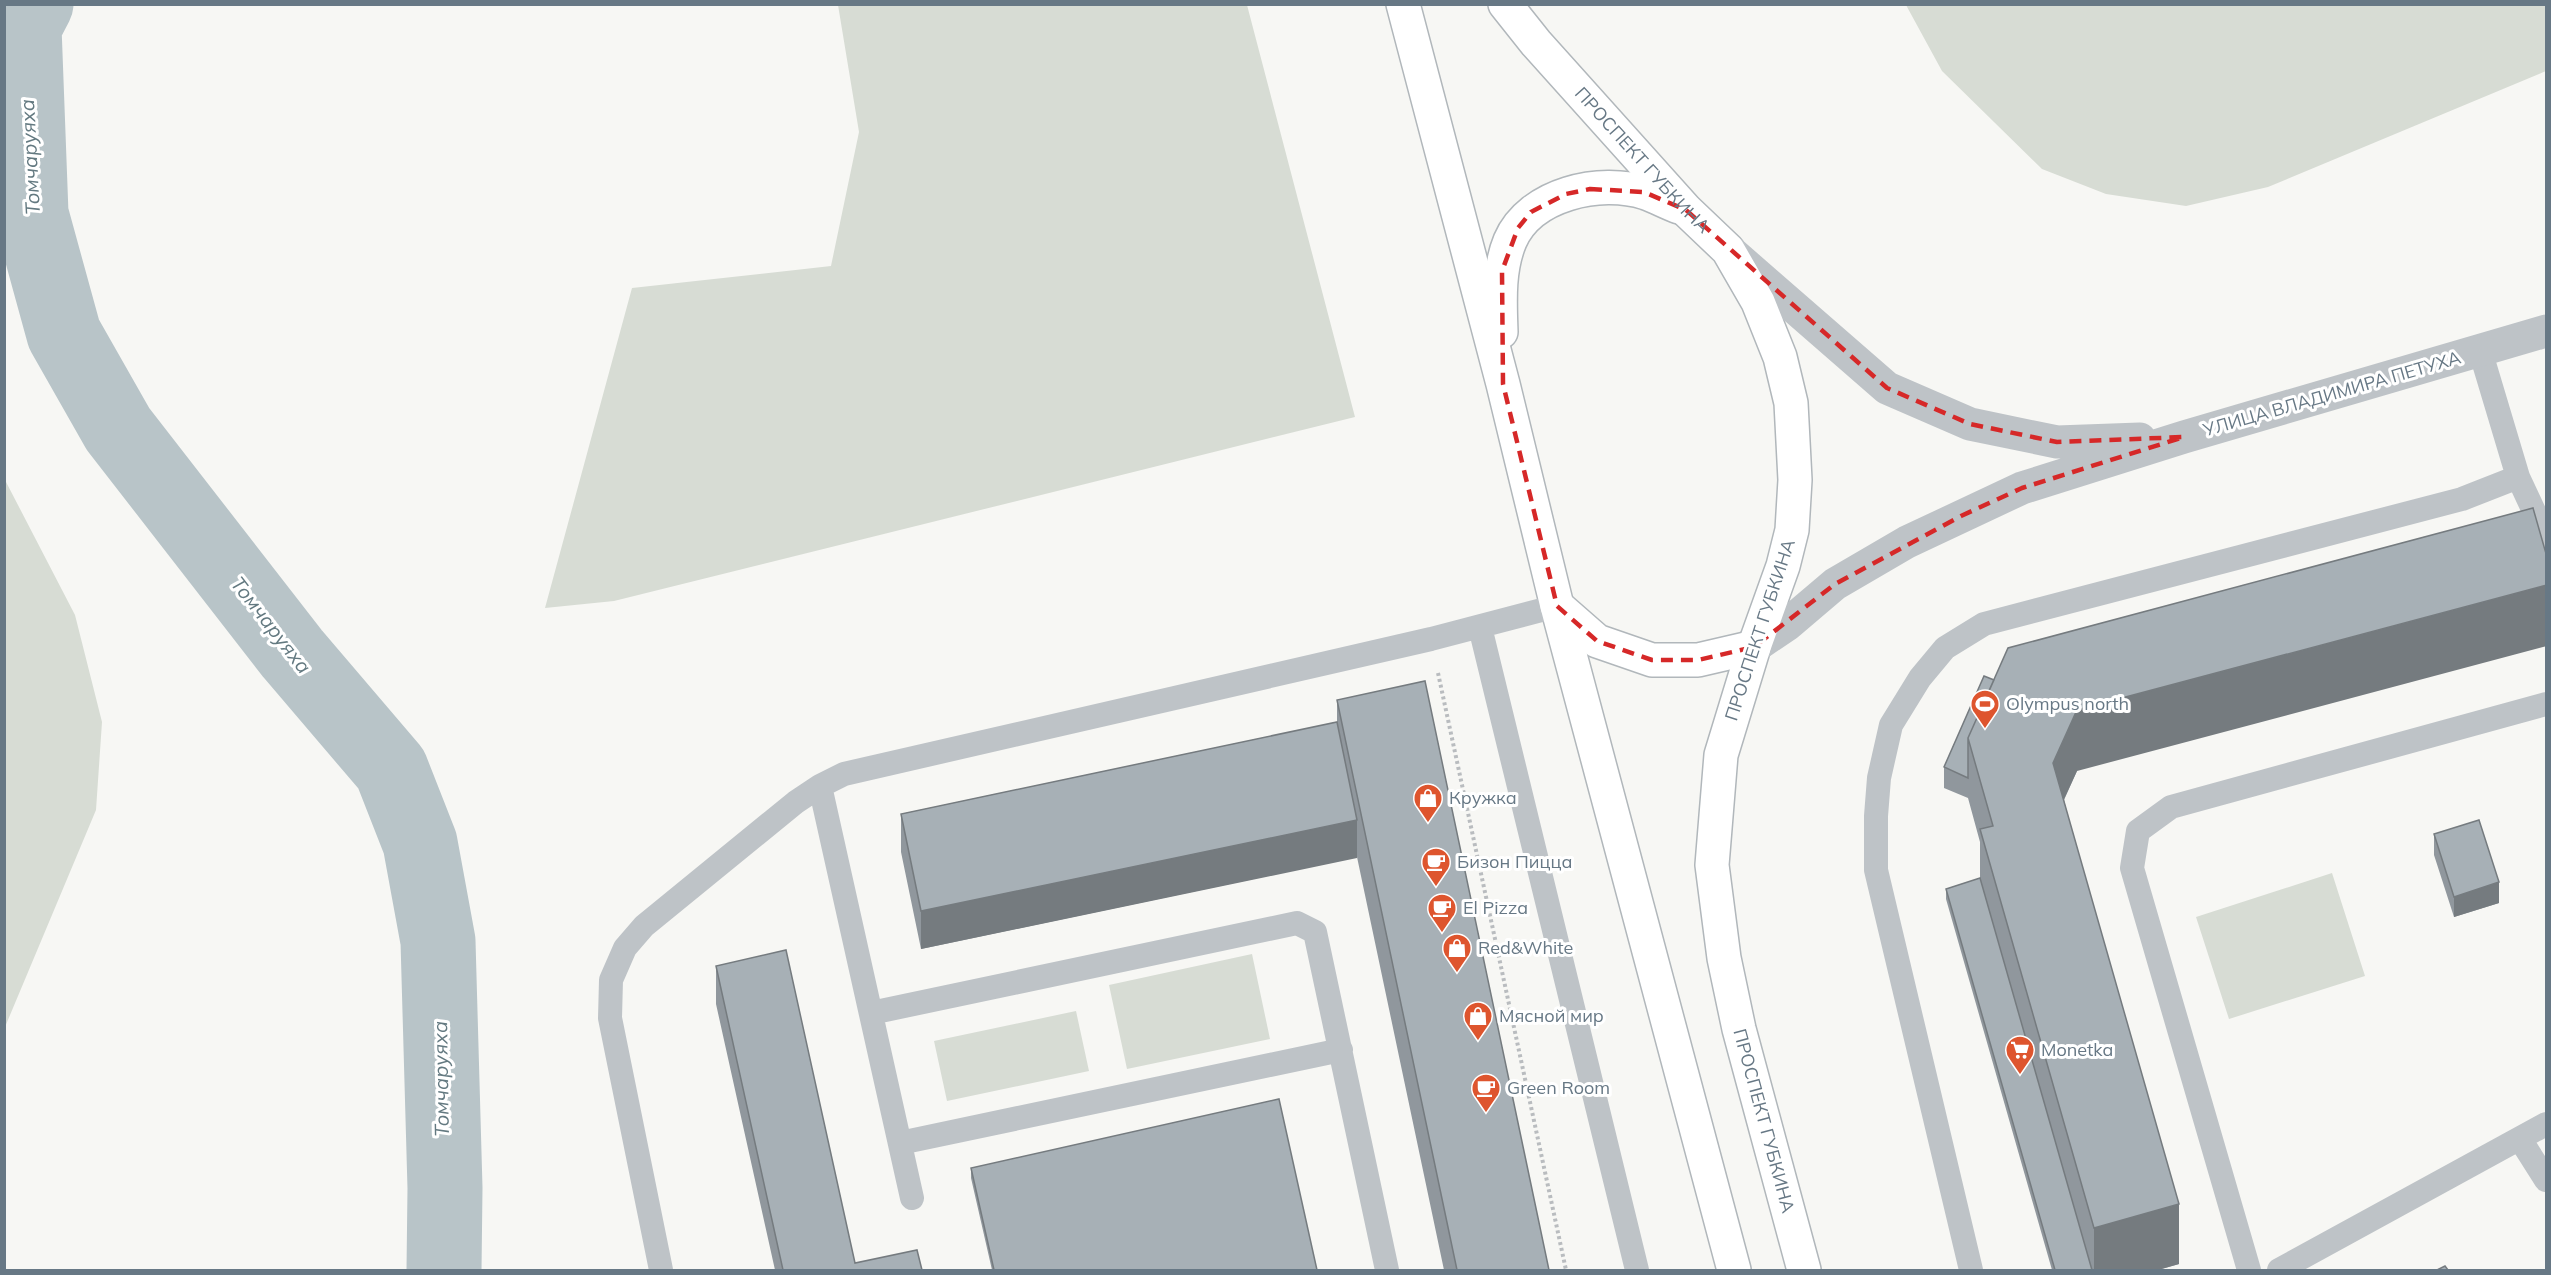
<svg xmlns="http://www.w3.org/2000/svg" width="2551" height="1275" font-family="Mulish,sans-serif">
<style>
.green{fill:#d7dcd4}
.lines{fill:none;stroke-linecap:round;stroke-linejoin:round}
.river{stroke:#b8c4c8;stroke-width:75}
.secondary-casing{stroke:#b1b7bb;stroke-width:36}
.path{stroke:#b9bcbf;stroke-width:4;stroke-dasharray:3 3;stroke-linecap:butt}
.service{stroke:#bec3c7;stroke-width:24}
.tertiary{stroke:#bec3c7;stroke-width:33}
.secondary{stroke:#fff;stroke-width:33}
.wall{fill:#90979d}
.shaded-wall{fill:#757b7f}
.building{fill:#a7b0b6;stroke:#757b7f;stroke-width:1.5}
.marked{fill:none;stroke:#d62828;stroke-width:4.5;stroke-dasharray:12 8;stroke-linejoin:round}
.labels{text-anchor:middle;stroke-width:6;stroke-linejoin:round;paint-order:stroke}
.street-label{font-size:18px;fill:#677885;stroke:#fff}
.poi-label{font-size:18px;fill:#677885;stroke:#fff;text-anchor:start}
.water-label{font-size:20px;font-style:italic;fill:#637980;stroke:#fff}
</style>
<rect width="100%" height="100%" fill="#f7f7f4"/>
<path class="green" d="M838,5H1247L1355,417L614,601L545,608L632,288L831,266L859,132Z
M1906,5H2546V71L2268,187L2186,206L2106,194L2042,169L1942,71Z
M5,480L75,615L102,722L96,810L5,1027Z
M2332,873L2365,976L2229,1019L2196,917Z
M1252,954L1270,1039L1127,1069L1109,985Z
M1076,1011L1089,1071L947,1101L934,1041Z"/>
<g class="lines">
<path class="river" d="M36,4L24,27L31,214L64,334L118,429L292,653L391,769L420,843L438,941L445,1188L444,1270"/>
<g class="secondary-casing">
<g id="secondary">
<path d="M1403,4L1503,384L1557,606L1734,1270"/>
<path id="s1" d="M1505,4L1536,43L1686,210L1728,250L1758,302L1780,357L1791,403L1795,480L1792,530L1783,566L1754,647L1721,755L1712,865L1724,958L1739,1029L1804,1270"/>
<path d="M1501,332C1500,302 1498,270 1510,241C1530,194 1600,178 1646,193C1657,197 1668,203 1679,207"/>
<path d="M1557,606L1597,641L1652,660H1698L1754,647"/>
</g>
</g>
<path class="path" d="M1438,673L1566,1270"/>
<path class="service" d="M2518,477L2546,537
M1480,627L1637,1270
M871,1013L1297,923L1315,932L1387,1270
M2520,1139L2546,1180
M900,1143L1341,1050
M912,1198L820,786L844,774L1431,639L1557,606
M661,1270L610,1018L611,980L625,948L644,926L796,802L820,786
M1971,1270L1876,870V816L1879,778L1891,725L1920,678L1945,648L1984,624L2462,499L2518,477L2480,350
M2249,1270L2132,868L2138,831L2171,807L2546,704
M2279,1270L2546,1124"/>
<path class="tertiary" d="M1732,253L1887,388L1970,424L2057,442L2140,439
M1754,647L1788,624L1835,584L1907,542L2022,488L2184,437L2546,331"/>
<use href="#secondary" class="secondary"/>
</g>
<path class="wall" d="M1984,676L2077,771L2064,800L2179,1264L2158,1270H2052L1946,899V889L1980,878V842L1968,798L1944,788V767Z
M1337,700L1549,1270H1444L1357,857L921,949L901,852V814L1337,722Z
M2434,834L2499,903L2454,917L2434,855Z
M716,966L855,1263L922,1270H775L716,1004Z
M971,1168L1317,1270H992L971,1178Z"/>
<path class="shaded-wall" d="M2547,585V646L2077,771L2053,823V763L2077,710Z
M1357,820V858L921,949V911Z
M2499,882V903L2454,917V897Z
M2179,1204V1264L2158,1270H2094V1228Z"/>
<path class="building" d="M2533,508L2547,557V585L2077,710L2053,763L2179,1204L2094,1228L1980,829L1993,826L1968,738L2008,648Z
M1984,676L1994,680L1968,738V778L1944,767Z
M1425,681L1549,1270H1457L1337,700Z
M1337,722L1357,820L921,911L901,814Z
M2479,820L2499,882L2454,897L2434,834Z
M1980,878L2092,1270H2055L1946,889Z
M786,950L855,1263L917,1250L922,1270H783L716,966Z
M1279,1099L1317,1270H994L971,1168Z
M2445,1266L2448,1270H2437Z"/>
<path class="marked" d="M1590,189L1644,192L1686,210L1887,388L1970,424L2057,442L2184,437L2022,488L1961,516L1835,584L1754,647L1698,660H1652L1597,641L1557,606L1503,384L1502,271L1518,228L1531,212L1566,194Z"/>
<defs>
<g id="stadium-pin" transform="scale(1.5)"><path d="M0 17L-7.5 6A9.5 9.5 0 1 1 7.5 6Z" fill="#de552e" stroke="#fff"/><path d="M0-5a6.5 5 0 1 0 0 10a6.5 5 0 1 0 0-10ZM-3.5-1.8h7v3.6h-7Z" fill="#fff"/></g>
<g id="shop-pin" transform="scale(1.5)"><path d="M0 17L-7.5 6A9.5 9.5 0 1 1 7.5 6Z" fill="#de552e" stroke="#fff"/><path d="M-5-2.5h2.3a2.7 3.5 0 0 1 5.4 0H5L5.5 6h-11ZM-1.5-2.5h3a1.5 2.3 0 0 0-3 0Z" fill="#fff"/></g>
<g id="cafe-pin" transform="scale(1.5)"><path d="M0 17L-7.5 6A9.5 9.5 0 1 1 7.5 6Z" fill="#de552e" stroke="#fff"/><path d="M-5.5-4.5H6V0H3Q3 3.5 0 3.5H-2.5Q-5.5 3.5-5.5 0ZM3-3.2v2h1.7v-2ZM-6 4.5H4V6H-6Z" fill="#fff"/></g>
<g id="supermarket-pin" transform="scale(1.5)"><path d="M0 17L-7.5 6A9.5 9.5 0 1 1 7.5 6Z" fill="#de552e" stroke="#fff"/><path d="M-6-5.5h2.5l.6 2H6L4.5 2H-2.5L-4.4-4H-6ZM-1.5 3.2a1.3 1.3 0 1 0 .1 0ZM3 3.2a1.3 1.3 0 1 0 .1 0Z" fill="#fff"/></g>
</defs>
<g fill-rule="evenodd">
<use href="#stadium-pin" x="1985" y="704"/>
<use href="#shop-pin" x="1428" y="798"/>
<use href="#cafe-pin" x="1436" y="862"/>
<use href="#cafe-pin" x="1442" y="908"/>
<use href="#shop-pin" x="1457" y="948"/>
<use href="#shop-pin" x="1478" y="1016"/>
<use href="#supermarket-pin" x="2020" y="1050"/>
<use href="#cafe-pin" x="1486" y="1088"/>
</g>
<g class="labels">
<g class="street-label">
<text dy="6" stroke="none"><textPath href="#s1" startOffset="208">ПРОСПЕКТ ГУБКИНА</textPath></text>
<text transform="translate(2332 394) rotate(-16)" y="6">УЛИЦА ВЛАДИМИРА ПЕТУХА</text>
<text transform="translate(1760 630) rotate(-72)" y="6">ПРОСПЕКТ ГУБКИНА</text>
<text dy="6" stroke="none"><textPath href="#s1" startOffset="1234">ПРОСПЕКТ ГУБКИНА</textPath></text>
</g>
<g class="poi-label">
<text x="2006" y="710">Olympus north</text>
<text x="1449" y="804">Кружка</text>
<text x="1457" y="868">Бизон Пицца</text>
<text x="1463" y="914">El Pizza</text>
<text x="1478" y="954">Red&amp;White</text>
<text x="1499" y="1022">Мясной мир</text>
<text x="2041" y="1056">Monetka</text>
<text x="1507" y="1094">Green Room</text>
</g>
<g class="water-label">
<text transform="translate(30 157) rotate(-93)" y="7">Томчаруяха</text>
<text transform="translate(271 625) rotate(52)" y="7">Томчаруяха</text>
<text transform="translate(441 1079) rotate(-91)" y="7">Томчаруяха</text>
</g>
</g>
<rect width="2551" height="1275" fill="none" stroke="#677885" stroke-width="12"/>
</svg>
